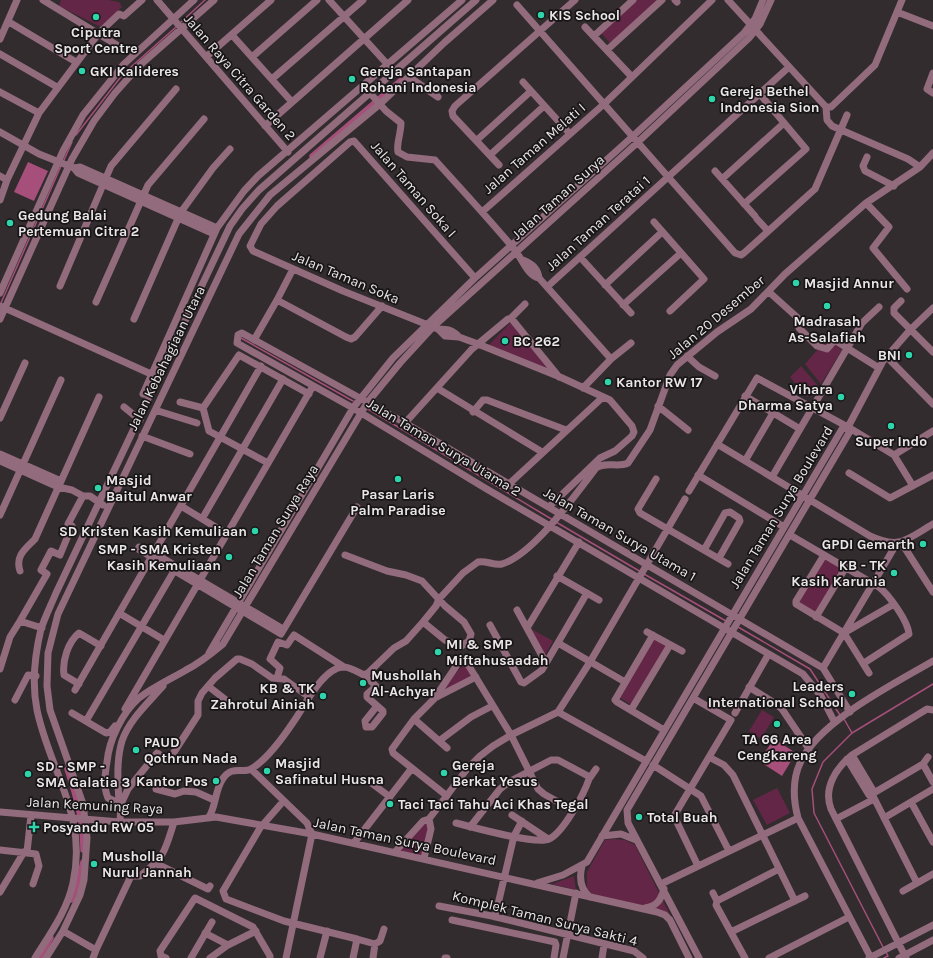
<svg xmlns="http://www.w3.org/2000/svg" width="933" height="958" font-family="Karla,sans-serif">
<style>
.green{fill:#642646}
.water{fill:#a54f7a}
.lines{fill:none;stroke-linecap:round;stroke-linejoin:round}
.stream{stroke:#a54f7a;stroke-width:1.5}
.canal{stroke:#a54f7a;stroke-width:5.5}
.minor{stroke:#926b7c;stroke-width:7}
.poi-dot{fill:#2ed4aa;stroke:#181516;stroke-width:1.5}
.labels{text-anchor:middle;stroke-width:3.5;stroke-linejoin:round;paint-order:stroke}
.poi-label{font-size:14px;font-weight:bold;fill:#ebe7e9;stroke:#181516;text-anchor:start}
.street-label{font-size:14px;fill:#ebe7e9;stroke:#181516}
</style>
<rect width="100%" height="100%" fill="#322c2e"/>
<path class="green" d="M61,0H108L119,2L122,7L101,27L59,6Z
M635,0H659L611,44L600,32Z
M511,322L553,373L487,347Z
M827,339L842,350L821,384L805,364Z
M801,366L819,387L807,397L790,377Z
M825,558L843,570L815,614L797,603Z
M531,629L553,641L544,657Z
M653,638L667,646L632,705L620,698Z
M465,663L472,677L425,708Z
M762,710L774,717L761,739L749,731Z
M777,788L790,813L767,825L753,800Z
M434,811L421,856L397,851Z
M614,839L625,840L635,845L670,915L592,894L587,888V872L605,840Z
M574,876L576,890L552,884Z"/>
<path class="water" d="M28,162L48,171L34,201L14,192Z
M774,739L796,753L782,776L759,761Z"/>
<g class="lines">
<path class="stream" d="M180,23L205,0
M76,135L123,74L176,27
M64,160L72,142
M1,303L61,166
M241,338L353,401
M368,409L553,520
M556,522L641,572
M644,574L726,621
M738,627L810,669L840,715
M844,719L852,733
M883,947L814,813L812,789L823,762L852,733L933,684
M884,958L888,956L886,952"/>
<path class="canal" d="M312,156L401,80
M67,769C76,796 83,821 83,850
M71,900L76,889L83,862
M40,958L51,938"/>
<path class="minor" d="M43,0L125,50
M157,0L288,152
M329,0L388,65
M675,0L677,2
M728,0L826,107
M517,5L735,253L741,255L744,253L815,189L847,115
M897,12L933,26
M9,22L76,62
M585,27L632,77
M232,35L292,102
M594,36L633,0
M0,39L17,0
M607,50L662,0
M0,54L57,87
M206,57L271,0
M252,57L317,0
M933,73L927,89L933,93
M409,77L438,97
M272,79L363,0
M523,82L570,134
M0,92L39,113
M370,93L386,111L401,123C401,133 396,145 398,152L407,157L435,160C462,190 489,219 514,249C522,258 528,277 539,278
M826,107H831L875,65L902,0
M826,107L827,120L832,126L908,159L920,167
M265,126L408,0
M0,132L39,154L74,168L80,167L217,228
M477,140L531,91
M490,155L544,106
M867,157L863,166L865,171L894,186
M499,165L453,116L452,111L455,106L575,0
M74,168L78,173L214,234
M715,171L755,216
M0,176L7,180
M722,179L784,123
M0,200L7,180L39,113L99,33L119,14L124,16L142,0
M866,203L889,227L873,248L907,289
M744,204L806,149L759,93
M482,212L604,104L712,0
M757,219L768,231
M654,222L704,279L670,311
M580,257L631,313
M523,260C531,263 538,269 539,278L611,359
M293,269L277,300L346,337L351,339L355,337L382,306
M605,285L662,232
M60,286L111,166L176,89
M547,287L789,67
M769,292L799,319V328L817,346L827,349L834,341H836L879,368
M0,293L63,151L83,115L124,64L194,0
M901,301L894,308V313L933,352
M96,302L148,185L204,119
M623,305L681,253
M0,306L151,374
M511,318L559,377
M0,319L72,159L94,121L115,93L140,65L214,0
M134,319L181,212L213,168L230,149
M438,329L445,336L459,337L478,344L560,377L610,400L632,426L634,432L632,436L615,451L600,458L549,507
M459,337C453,330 447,329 438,329L343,291L253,251L250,246L261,224L277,206L350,142L354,141L475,278
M254,340L277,300
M687,356L699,367L715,376
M887,357L933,404
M437,388L542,452
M583,388L611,359L631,343
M143,394L217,228L244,191L258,176L462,0
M745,396L800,429
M180,402L203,408
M658,406L688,430
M124,407L140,420
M155,410L197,423
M473,412L483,400H487L566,430
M0,418L25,363
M405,423L472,349L508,319L511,318L525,304
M848,427L883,361L910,330L933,308
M142,436L190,454
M717,444L870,536C900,550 907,539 933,524
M0,454L61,481
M894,455L933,431
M0,461L58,487L72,490L83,496H90L103,505
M745,461L773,413
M268,463L209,431L203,408L239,355L309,394
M849,473L890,498L933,475
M698,475L784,527
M772,477L862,323L879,307
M656,479L638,509L640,513L728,564
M509,484L603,397
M689,491L757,378L848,427L894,455L913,486
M181,506L227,534
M0,515L61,380
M202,519L283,379
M790,535L879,587C889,595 908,621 909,634L864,663
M901,542L933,592
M704,550L725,513L730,512L739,518L740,521L719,558
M345,555L387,571L406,575L422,581L445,606L464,622L471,634L469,641L460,647L445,640L423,622
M824,555L796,601V604L844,633L869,673
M20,571C15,556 25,549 35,539L99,397
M557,576L599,600
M517,610L546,663
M119,613L164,640
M816,617L846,567
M20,621L47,574L41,570L51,551L60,555L72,526L68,524L83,496
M490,625L521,682L524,683L542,670L587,593
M527,628L579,542
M283,629L154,553L139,547L138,549L281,634L357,507
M647,632L682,651
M844,633L894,604
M653,635L615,700L617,702L664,730
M558,643L625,682
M209,653L353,408L393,358L475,278L632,137L744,33L755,19L763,0
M823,668L897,543
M0,669L10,637L20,621L42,628
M364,675L376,686L367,694V697L383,711V713L372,727H366L365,721L377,706
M277,678L280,668L270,659L278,642L287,645L294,635L344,667
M79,684L64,675C62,661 68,642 79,633L101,646
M208,686L235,707
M749,687L776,704L782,709L809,749
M75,690L261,366
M435,698L476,677
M693,698L731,720L674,816L698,866
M15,700L28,675L36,676
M125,709L313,386
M631,710L670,645
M558,712L646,761
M72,713L106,733L110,732L115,726
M735,713L768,655
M414,719L447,748
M86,721L174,571
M834,721L821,696L803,674L485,488L353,408L237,343L238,335L242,333L405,423L811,661L823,668L850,712
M439,741L471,717L492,706
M852,755L874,792
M709,757L724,765L733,775L795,901
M847,759L869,795L872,796
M923,764L933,782
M653,765L701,796L729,851
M251,769L307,823L312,834L286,958
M589,779L596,769
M370,782L390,797
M156,789L175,794L184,791L196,792L214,800
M447,796L393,753L392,749L414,719L434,699L461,659L464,658L511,735L538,789L544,794L572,810
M911,802L933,842
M119,803C118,783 116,761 122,741C129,720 149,702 163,686
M121,804L108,798C103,787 105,774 107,762C109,740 122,713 139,698C153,687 171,679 186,670C200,663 211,654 223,644L367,403L400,363L433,327L637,143L749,38L760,24L771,0
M280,805L260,828L223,891L226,899L284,921L357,939L353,958
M0,812L120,822H174L216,817L312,834L657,912L665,915L670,920L689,958
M512,815L548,839
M209,817C216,806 215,791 222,780C232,764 243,774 251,769C267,760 284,736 294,721C304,707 323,667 344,667C350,667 358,672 364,675L368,673L394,648L406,641L423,622L436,606L439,599L463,573L478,562C486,560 494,566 502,564C534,554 575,495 596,468C606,461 618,468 628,463L650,430L670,375L677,365L717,332L751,309L785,274L866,203L920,167L933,153
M884,818L933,789
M836,819L874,799
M120,822L121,804L128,789L157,753L169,760L198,715V701L202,693L215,678L237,659H240L252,664L272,678L284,679L309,697
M456,823C472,827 536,845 549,839C563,833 584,794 589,779L588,776L558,760H551L509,782L500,789L470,827
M602,836L621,834L636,840
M354,843L412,768
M0,850L36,854L39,866L33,884
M27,852L31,815
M395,852L423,821L429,819L467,769L480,756L493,746L511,735L558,712L590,662L685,499
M424,858L431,829L429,819
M157,864L208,889L210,886
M582,866C579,878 580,889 590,897
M537,883L563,875L587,862L842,429L848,427
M917,883L872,794L923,764L928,757
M661,884L798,818
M903,891L933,874
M0,892L24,852
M713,893L717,901
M717,901L779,869
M717,901L716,905L745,958
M439,906L492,916L634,951L643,958
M645,908C657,906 661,900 664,889
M495,917L514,836L522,821
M452,920L555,942L556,945L554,958
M63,931L96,950L131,876H140C165,857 165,851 174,822
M731,932L805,896
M205,933L228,945
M357,939L375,944
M35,958C50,934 67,911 73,883C88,815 50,772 37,710C32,685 35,654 41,629C45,617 51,605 56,593L230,226L242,209L259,190L476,0
M46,958L63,931L80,895L84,880L87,838L83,804L50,710L47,686L48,653L58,614L239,234L270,195L380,104L445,42L493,0
M93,958L96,950
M166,958L161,956L160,951L195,898L253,927L270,956V958
M191,958L212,922
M210,958L228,945L256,931
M320,958L327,931
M373,958L375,944L380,941L384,929
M445,958H447
M563,958L576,893
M602,958L604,945
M699,958L628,823L627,810L849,433L848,427
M769,958L849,917
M869,958L933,925
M871,958L798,818C793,799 792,779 801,761C821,720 894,684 933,661
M899,958L933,940
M906,958L831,809C823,788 836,768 852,755L927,709L933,710"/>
</g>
<g class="poi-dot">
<circle cx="541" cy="15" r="4"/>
<circle cx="96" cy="17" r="4"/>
<circle cx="82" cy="71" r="4"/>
<circle cx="352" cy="79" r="4"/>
<circle cx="712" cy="99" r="4"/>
<circle cx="10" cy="223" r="4"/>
<circle cx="796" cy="283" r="4"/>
<circle cx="827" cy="306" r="4"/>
<circle cx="505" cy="341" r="4"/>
<circle cx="909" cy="355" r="4"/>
<circle cx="608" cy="382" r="4"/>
<circle cx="841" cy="397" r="4"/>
<circle cx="891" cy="426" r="4"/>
<circle cx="398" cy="479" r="4"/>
<circle cx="98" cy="488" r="4"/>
<circle cx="255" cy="531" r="4"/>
<circle cx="923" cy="544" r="4"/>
<circle cx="229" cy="557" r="4"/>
<circle cx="894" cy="573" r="4"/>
<circle cx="438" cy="652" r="4"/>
<circle cx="363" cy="683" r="4"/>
<circle cx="852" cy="694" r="4"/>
<circle cx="323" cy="696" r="4"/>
<circle cx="777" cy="724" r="4"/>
<circle cx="136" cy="750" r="4"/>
<circle cx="267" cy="771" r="4"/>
<circle cx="444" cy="773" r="4"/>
<circle cx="28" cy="774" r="4"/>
<circle cx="216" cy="781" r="4"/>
<circle cx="390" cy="804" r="4"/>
<circle cx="639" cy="817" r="4"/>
<path d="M32 821h4v4h4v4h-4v4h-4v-4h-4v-4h4z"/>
<circle cx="94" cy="864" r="4"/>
</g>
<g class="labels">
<g class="poi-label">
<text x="549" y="20">KIS School</text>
<text x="96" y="37" text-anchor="middle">Ciputra<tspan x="96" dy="16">Sport Centre</tspan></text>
<text x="90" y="76">GKI Kalideres</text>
<text x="360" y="76">Gereja Santapan<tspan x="360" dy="16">Rohani Indonesia</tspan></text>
<text x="720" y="96">Gereja Bethel<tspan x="720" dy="16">Indonesia Sion</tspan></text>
<text x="18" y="220">Gedung Balai<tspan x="18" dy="16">Pertemuan Citra 2</tspan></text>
<text x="804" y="288">Masjid Annur</text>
<text x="827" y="326" text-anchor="middle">Madrasah<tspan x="827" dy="16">As-Salafiah</tspan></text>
<text x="513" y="346">BC 262</text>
<text x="901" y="360" text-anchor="end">BNI</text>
<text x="616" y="387">Kantor RW 17</text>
<text x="833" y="394" text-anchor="end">Vihara<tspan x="833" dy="16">Dharma Satya</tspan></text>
<text x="891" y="446" text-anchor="middle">Super Indo</text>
<text x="106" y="485">Masjid<tspan x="106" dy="16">Baitul Anwar</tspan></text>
<text x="398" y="499" text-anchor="middle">Pasar Laris<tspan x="398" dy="16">Palm Paradise</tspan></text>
<text x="247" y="536" text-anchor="end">SD Kristen Kasih Kemuliaan</text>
<text x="915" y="549" text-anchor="end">GPDI Gemarth</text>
<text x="221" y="554" text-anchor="end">SMP - SMA Kristen<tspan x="221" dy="16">Kasih Kemuliaan</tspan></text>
<text x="886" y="570" text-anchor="end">KB - TK<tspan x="886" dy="16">Kasih Karunia</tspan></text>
<text x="446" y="649">MI &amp; SMP<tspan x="446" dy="16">Miftahusaadah</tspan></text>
<text x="371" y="680">Mushollah<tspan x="371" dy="16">Al-Achyar</tspan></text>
<text x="844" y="691" text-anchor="end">Leaders<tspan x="844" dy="16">International School</tspan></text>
<text x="315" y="693" text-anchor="end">KB &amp; TK<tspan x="315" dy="16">Zahrotul Ainiah</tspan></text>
<text x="777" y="744" text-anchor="middle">TA 66 Area<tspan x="777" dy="16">Cengkareng</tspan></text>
<text x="144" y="747">PAUD<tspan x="144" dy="16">Qothrun Nada</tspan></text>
<text x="275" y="768">Masjid<tspan x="275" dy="16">Safinatul Husna</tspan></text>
<text x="452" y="770">Gereja<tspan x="452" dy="16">Berkat Yesus</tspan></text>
<text x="36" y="771">SD - SMP -<tspan x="36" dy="16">SMA Galatia 3</tspan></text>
<text x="208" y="786" text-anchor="end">Kantor Pos</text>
<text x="398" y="809">Taci Taci Tahu Aci Khas Tegal</text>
<text x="647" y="822">Total Buah</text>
<text x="43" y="832">Posyandu RW 05</text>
<text x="102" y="861">Musholla<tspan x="102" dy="16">Nurul Jannah</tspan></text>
</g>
<g class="street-label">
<text transform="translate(240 77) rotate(49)" y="5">Jalan Raya Citra Garden 2</text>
<text transform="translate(534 148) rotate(-41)" y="5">Jalan Taman Melati I</text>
<text transform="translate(414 189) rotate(49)" y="5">Jalan Taman Soka I</text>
<text transform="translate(558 197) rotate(-42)" y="5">Jalan Taman Surya</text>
<text transform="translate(598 223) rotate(-42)" y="5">Jalan Taman Teratai 1</text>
<text transform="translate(346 277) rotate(23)" y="5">Jalan Taman Soka</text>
<text transform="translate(716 317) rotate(-40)" y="5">Jalan 20 Desember</text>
<text transform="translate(166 358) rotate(-64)" y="5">Jalan Kebahagiaan Utara</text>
<text transform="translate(444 447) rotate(31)" y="5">Jalan Taman Surya Utama 2</text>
<text transform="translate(781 507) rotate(-59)" y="5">Jalan Taman Surya Boulevard</text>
<text transform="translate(275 531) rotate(-59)" y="5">Jalan Taman Surya Raya</text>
<text transform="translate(620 534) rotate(30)" y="5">Jalan Taman Surya Utama 1</text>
<text transform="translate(95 805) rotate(3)" y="5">Jalan Kemuning Raya</text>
<text transform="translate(405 841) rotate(12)" y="5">Jalan Taman Surya Boulevard</text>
<text transform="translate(545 918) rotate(14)" y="5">Komplek Taman Surya Sakti 4</text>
</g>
</g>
</svg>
